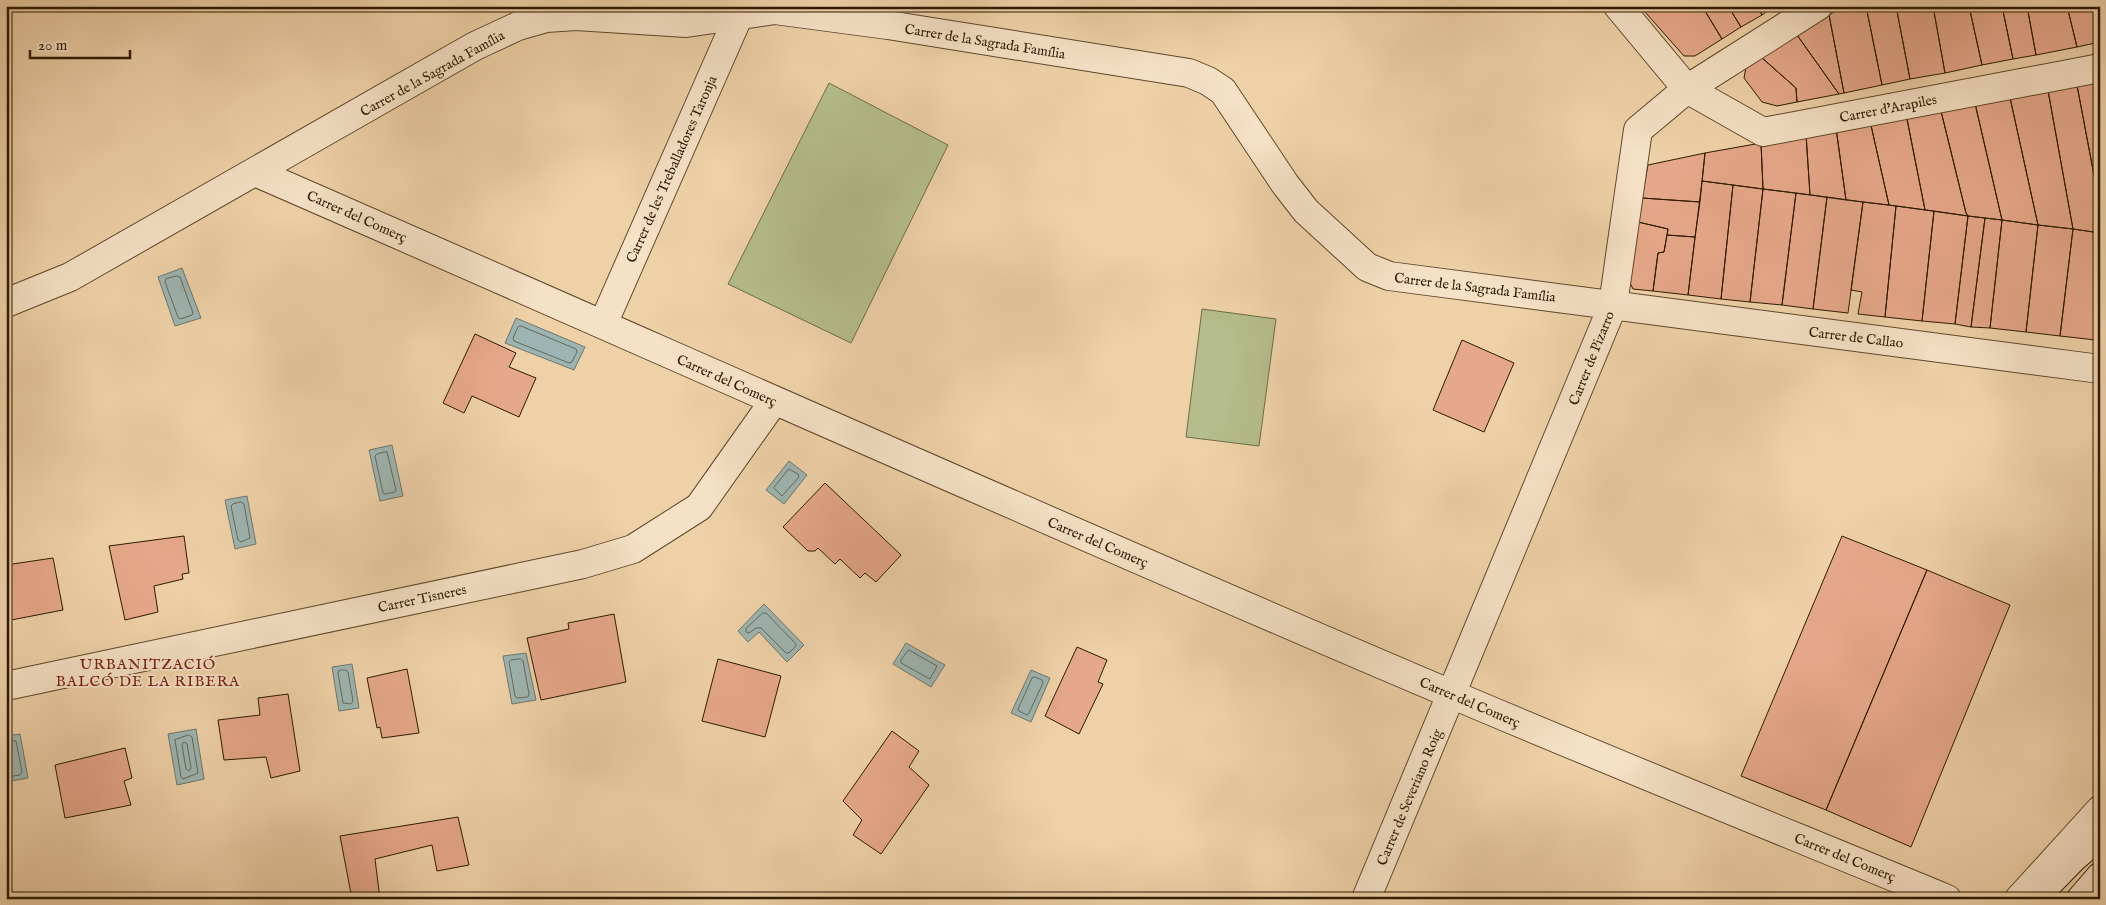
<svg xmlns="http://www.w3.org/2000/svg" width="2106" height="905" font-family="'IM FELL English',serif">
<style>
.green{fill:#b4bd8b;stroke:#706c46}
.water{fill:#9db5b2;stroke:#70776b}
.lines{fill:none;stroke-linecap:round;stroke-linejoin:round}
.shore{stroke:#656859;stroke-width:1}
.building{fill:#e6a88a;stroke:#2d1a00}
.minor-casing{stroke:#5e482a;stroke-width:30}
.secondary-casing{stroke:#2d1a00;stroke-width:30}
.minor{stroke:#f5e1c6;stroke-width:28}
.secondary{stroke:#f5e1c6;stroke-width:28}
.labels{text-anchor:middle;stroke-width:4;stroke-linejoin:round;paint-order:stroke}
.street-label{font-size:14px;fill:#2d1a00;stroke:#f5e1c6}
.neighbourhood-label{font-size:15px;letter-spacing:1px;fill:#7a1f14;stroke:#f5e1c6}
</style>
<rect width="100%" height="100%" fill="#efd1a8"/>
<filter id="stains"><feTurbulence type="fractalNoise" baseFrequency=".004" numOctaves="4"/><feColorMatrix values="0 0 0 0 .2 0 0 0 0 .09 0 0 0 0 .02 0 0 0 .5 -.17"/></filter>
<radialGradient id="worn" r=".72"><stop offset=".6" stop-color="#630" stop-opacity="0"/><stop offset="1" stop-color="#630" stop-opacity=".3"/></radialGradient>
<path class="green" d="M829,83L948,145L851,343L728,284Z
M1202,309L1276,319L1259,446L1186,437Z"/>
<path class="water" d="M182,268L201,318L175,326L158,277Z
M516,318L585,347L574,370L505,343Z
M392,445L403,496L380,501L369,450Z
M789,461L807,475L784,504L766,490Z
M247,496L256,544L235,549L225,500Z
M764,604L804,645L787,662L759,632L748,642L738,631Z
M906,643L945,665L931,687L893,664Z
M526,653L536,700L512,704L503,656Z
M352,664L359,708L339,711L332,667Z
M1031,670L1050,678L1031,722L1011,713Z
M196,729L204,779L177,785L168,734Z
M20,734L28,778L6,782V736Z"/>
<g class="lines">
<path class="shore" d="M177,276L180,277L193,313L192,315L180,319L178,317L165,282L166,279Z
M521,326L576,349L577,352L572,362L569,363L514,341L513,338L518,327Z
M387,452L396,490L395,492L385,494L383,493L375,456L377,454Z
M789,469L798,474L799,477L782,496L774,488Z
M241,502L244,504L250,538L241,542L238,540L231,506L233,504Z
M763,613H766L796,644V646L789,653H786L761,628H756L749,633L746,632V629Z
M909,650L937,666L930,679L901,663V660Z
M521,659L523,661L529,694L528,697L517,698L515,696L509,662L511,660Z
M340,670H346L348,672L353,701L351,704L343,703L338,673Z
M1035,677L1042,680L1043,683L1029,713L1027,715L1019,711L1018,709L1032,678Z
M189,735L192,737L198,773L183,779L181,777L175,740Z
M6,741H16L22,772L20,775L6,777
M184,742L187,744L191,768L189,771L186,769L182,745Z"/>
</g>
<path class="building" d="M1653,6H1702L1722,39L1695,56H1684L1645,12Z
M1702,6H1728L1741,27L1722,39Z
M1728,6H1757L1762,15L1741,27Z
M1757,6H1775L1762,15Z
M1844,6H1866L1882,85L1844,93L1829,15Z
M1866,6H1896L1910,79L1882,85Z
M1896,6H1933L1945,73L1910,79Z
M1933,6H1969L1982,65L1945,73Z
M1969,6H2002L2013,59L1982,65Z
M2002,6H2027L2036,55L2013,59Z
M2027,6H2067L2077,47L2036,55Z
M2067,6H2100V42L2077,47Z
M1829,15L1844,93L1839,94L1797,35Z
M1797,35L1839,94L1797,102L1796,88L1761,57Z
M1761,57L1796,88L1797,102L1777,106L1762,102L1744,78L1746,67Z
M2100,75V207L2076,80Z
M2076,80L2100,207V233L2073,229L2047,85Z
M2047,85L2073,229L2038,225L2009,93Z
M2009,93L2038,225L2002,220L1974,99Z
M1974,99L2002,220L1968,216L1966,213L1940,107Z
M1940,107L1966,213L1968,216L1925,210L1906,114Z
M1906,114L1925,210L1889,205L1870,121Z
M1870,121L1889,205L1846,200L1836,128Z
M1836,128L1846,200L1810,195L1806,134Z
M1806,134L1810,195L1763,189L1761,143Z
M1761,143L1763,189L1702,181L1705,153Z
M1705,153L1700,202L1642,198L1648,165Z
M1702,181L1733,185L1721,299L1688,295Z
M1733,185L1763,189L1750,302L1721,299Z
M1763,189L1796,193L1782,305L1750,302Z
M1796,193L1827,197L1813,309L1782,305Z
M1827,197L1863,202L1848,313L1813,309Z
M1642,198L1700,202L1695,237L1667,235L1668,229L1638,222Z
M1863,202L1896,206L1885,317L1858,314L1862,292L1851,290Z
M1896,206L1934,211L1922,321L1885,317Z
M1934,211L1968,216L1955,324L1922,321Z
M1968,216L1985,218L1971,327L1955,324Z
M1985,218L2002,220L1990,328L1971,327Z
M2002,220L2038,225L2026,332L1990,328Z
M1638,222L1668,229L1664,252L1658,253L1653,291L1633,289L1629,281Z
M2038,225L2073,229L2060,336L2026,332Z
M2073,229L2100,233V306L2096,340L2060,336Z
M1667,235L1695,237L1688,295L1653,291L1658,253L1664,252Z
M2100,306V341L2096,340Z
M475,334L516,353L509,367L536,378L519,417L472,396L464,413L443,403Z
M1462,340L1514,363L1484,432L1433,410Z
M825,483L901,555L876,582L865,573L860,578L840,559L835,564L818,548L815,551H808L783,527Z
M184,536L189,573L182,574L183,579L154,586L158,612L125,620L109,546Z
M1842,536L1927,570L1826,810L1741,776Z
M53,558L63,610L6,621V565Z
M1927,570L2010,605L1911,847L1826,810Z
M614,614L626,682L541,700L527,638L569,629L568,623Z
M1077,647L1107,660L1098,682L1103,684L1079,734L1045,716Z
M718,659L781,676L765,737L702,721Z
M407,669L419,733L382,738L380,727L377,728L367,678Z
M288,694L300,771L271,778L266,757L224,760L218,720L260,715L258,698Z
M892,731L919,751L909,767L929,785L881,854L853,835L862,820L843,801Z
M125,748L132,778L124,781L131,805L65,818L55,765Z
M458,817L469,865L437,871L432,845L375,859L380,899H352L340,836Z"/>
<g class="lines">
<g class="minor-casing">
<path id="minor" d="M1618,6L1687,89L1763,132L2100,68
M255,172C654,346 1050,524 1451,694C1616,764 1782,831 1947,899
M6,303L70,277L475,46L518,26L546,18L576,16L686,23L775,10L888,25L1189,73L1208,81L1223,91L1285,184L1306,211L1367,267L1389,276L2100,369
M603,324L739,15
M6,686L583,564L633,549L699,507L774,401
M1366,899L1613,305L1638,130L1687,89L1818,6
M2019,899L2100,810"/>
</g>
<g class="secondary-casing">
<path id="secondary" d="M2033,899L2074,857L2100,835
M2081,899L2100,877"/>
</g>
<use href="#minor" class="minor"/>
<use href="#secondary" class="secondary"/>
</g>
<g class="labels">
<g class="street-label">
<text transform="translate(985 41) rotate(9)" y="5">Carrer de la Sagrada Família</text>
<text transform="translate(432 73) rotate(-29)" y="5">Carrer de la Sagrada Família</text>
<text transform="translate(1888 108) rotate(-11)" y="5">Carrer d'Arapiles</text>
<text transform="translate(671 169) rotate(-66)" y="5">Carrer de les Treballadores Taronja</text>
<text transform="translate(357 216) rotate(24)" y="5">Carrer del Comerç</text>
<text transform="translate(1475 287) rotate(7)" y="5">Carrer de la Sagrada Família</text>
<text transform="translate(1856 337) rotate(7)" y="5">Carrer de Callao</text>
<text transform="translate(1591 358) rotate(-68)" y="5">Carrer de Pizarro</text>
<text transform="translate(727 380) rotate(24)" y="5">Carrer del Comerç</text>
<text transform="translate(1098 542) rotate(23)" y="5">Carrer del Comerç</text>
<text transform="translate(422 598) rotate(-12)" y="5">Carrer Tisneres</text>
<text transform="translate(1470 702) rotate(23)" y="5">Carrer del Comerç</text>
<text transform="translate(1409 797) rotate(-67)" y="5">Carrer de Severiano Roig</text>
<text transform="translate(1845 857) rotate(22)" y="5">Carrer del Comerç</text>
</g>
<g class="neighbourhood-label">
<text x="148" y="669">URBANITZACIÓ<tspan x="148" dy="17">BALCÓ DE LA RIBERA</tspan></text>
</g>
</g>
<rect width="2106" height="905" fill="none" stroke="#efd1a8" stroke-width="25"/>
<rect x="8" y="8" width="2091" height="890" fill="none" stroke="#2d1a00" stroke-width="2.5"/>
<rect x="12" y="12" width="2081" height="880" fill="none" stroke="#2d1a00"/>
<path d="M30 50v8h100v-8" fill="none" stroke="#2d1a00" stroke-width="2.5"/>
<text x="38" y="50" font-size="15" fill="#2d1a00" stroke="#f5e1c6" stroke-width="4" paint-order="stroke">20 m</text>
<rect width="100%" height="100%" filter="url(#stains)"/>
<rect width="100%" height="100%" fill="url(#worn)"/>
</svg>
